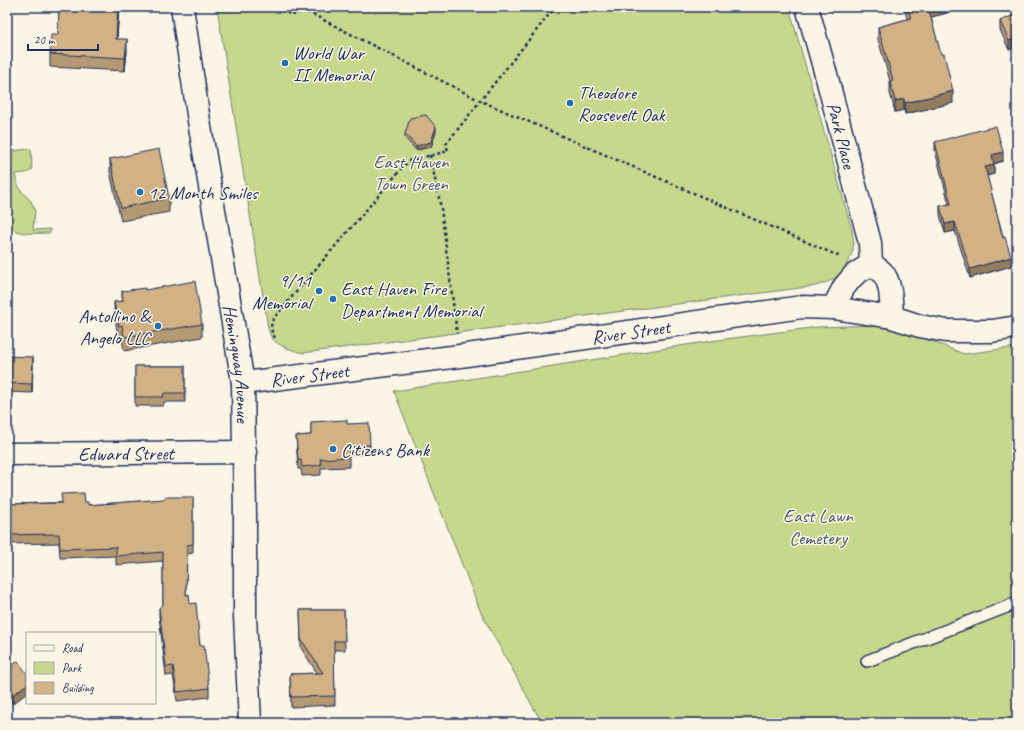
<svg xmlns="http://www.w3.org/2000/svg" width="1024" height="730" font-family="Caveat,sans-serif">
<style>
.green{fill:#c7d88c;stroke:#718475}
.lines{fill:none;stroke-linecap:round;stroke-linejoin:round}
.lane-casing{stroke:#1b2f5e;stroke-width:14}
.street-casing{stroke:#1b2f5e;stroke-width:25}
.secondary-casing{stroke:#1b2f5e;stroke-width:25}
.path{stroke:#1b2f5e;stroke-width:2.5;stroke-dasharray:3 3;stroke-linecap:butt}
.lane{stroke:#fcf5e5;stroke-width:11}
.street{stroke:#fcf5e5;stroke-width:22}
.secondary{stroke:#fcf5e5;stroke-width:22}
.wall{fill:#b59972;stroke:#1b2f5e}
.shaded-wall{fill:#937d5d;stroke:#1b2f5e}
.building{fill:#d2b285;stroke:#1b2f5e}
.poi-dot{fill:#1f6fb2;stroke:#fcf5e5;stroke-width:1.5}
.labels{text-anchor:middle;stroke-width:3;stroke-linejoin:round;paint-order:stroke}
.poi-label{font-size:19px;fill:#1b2f5e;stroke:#fcf5e5;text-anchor:start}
.street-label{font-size:19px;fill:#1b2f5e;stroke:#fcf5e5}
.park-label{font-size:19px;fill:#46596a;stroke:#fcf5e5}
</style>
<rect width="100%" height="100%" fill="#fcf5e5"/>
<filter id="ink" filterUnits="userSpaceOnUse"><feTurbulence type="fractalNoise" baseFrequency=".025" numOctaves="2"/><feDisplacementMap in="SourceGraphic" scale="8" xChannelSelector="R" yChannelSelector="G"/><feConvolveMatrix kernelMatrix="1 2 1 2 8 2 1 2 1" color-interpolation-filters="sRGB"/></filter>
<g filter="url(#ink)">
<path class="green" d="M217,7H789L852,230C853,237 854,243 853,249C852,257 842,274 835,278C829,282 822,284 815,286L303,353C293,350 278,347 271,337C270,335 269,331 268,328Z
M28,149H31L32,170L26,173L15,174L17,183L22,192L31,201L35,210L33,230L50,229V233C36,233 17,236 7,225V154L13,151Z
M880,325L924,338L964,354L1017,347V723H542L481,613L394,391L718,340L818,327Z"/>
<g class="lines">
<g class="lane-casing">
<path id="lane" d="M867,661L1017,603"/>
</g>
<g class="street-casing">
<g id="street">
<path id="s1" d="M807,7L827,78L870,243L871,264L854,275L844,287L833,308"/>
<path d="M871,264C875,267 879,269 882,272C892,283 891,303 892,317"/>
<path id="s2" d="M243,383L460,356L802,307L833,308L892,317L920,326L946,331H992L1017,327"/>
<path id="s3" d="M7,454L245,452"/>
</g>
</g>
<g class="secondary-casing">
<g id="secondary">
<path id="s4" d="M182,7L199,121L243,383L245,516V616L250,723"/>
</g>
</g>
<path class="path" d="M284,7C286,14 291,16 298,14L302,7
M302,9L481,101L841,257
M430,155L441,208L457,334
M275,338C271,331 270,327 273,319L408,161L448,151L446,144L555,7"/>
<use href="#lane" class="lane"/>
<use href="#street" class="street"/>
<use href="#secondary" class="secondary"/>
</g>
<path class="wall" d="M59,7H130H119L117,39L127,52L125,71L50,67V54L58,35Z
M904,7H947V13L931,17L953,103L905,114L904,110L895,112L890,93V81L878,39V27L907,19Z
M1017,14L1009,50L1000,30V21Z
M436,132L431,147L416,150L405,138V134Z
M935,142L1003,161L994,164V174L987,176L1011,266L970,278L955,231L945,233L940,215V206L949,204L935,151Z
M110,159L169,198V212L121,221L110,172Z
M122,291L202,324V337L124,351L122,338L119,339L114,315V302L122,301Z
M7,356L33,366L32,393L7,392Z
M135,366H185V402H164L163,406H135Z
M311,422L347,424L370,445V454L349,455V467L321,468V475L302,476L301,469H298L296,436L311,435Z
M193,497V553L187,554L186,595L190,604L200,646L209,688V697L177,701L173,675L166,676L159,616V608L163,604V561L116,565V556L60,558L59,543L7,544V504L85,502L88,505Z
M300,610H344L345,650H334L335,705L291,707L290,674L317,673L301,648Z
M18,661L13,704L7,696V670Z"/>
<path class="shaded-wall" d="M118,7H119L116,52V39Z
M928,7H947V13L928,18Z
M1017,38V47L1009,50V41Z
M127,39V52L125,71V58Z
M953,91V103L905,114V103Z
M904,99V110L895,112V101Z
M436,127V132L431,147L416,150V146Z
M1003,152V161L992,164V155Z
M994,165V174L985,176V167Z
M955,222V231L945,233V224Z
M1011,257V266L970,278V269Z
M33,357V366L32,393V384Z
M27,684V693L13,704V695Z"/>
<path class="building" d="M59,7H118L116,39H127L125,58L50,54L51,35H58Z
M907,7H928L941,54H944L953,91L905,103L904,99L895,101L890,81L893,80L878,27L911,18Z
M1017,14V38L1009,41L1000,21Z
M426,115L436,127L431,142L416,146L405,134L410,118Z
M996,126L1003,152L992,155L994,165L985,167L1003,238L1005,237L1011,257L970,269L955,222L945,224L940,206L951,204L935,142Z
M159,149L169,198L121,208L110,159Z
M195,281L202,324L124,337L122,325L119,326L114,302L123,301L122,291L145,288V290Z
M7,356L33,357L32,384L7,383Z
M135,366H185V393H164L163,397H135Z
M347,420V424L369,423L370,445L348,446L349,457L320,459L321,465L302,467L301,460H298L296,436L311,435V422Z
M84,493L85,502H88V505L165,499V497H193V544L187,545L186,595L189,594L190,604L196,603L200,646L204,645L209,688L177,692L173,666L166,667L159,608L163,604V552L116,556V547L60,549L59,534L7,535V504L62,503L61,494Z
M300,610H344L345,641H334L335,696L291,697L290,674L323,673L301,639Z
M18,661L27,674V684L13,695L7,687V670Z"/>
</g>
<g class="poi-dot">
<circle cx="285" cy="63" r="4"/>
<circle cx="570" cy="103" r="4"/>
<circle cx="140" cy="192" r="4"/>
<circle cx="319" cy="291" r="4"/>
<circle cx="333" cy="299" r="4"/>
<circle cx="158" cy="326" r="4"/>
<circle cx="333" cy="449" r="4"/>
</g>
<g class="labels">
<g class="poi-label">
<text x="293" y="59">World War<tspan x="293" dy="22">II Memorial</tspan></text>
<text x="578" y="99">Theodore<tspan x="578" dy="22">Roosevelt Oak</tspan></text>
<text x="148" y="199">12 Month Smiles</text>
<text x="311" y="287" text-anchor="end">9/11<tspan x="311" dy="22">Memorial</tspan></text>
<text x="341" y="295">East Haven Fire<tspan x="341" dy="22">Department Memorial</tspan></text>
<text x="150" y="322" text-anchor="end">Antollino &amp;<tspan x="150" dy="22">Angelo LLC</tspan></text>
<text x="341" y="456">Citizens Bank</text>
</g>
<g class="street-label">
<text dy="7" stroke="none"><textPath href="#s1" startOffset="133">Park Place</textPath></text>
<text dy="7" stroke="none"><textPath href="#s2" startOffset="391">River Street</textPath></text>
<text dy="7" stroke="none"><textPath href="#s4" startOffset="361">Hemingway Avenue</textPath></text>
<text dy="7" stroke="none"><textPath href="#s2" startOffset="67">River Street</textPath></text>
<text dy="7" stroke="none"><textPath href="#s3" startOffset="119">Edward Street</textPath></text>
</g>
<g class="park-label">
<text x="411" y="168">East Haven<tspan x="411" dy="22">Town Green</tspan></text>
<text x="818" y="522">East Lawn<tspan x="818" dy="22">Cemetery</tspan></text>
</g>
</g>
<rect width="1024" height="730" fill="none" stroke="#fcf5e5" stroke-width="24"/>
<rect x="12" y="12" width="1000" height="706" fill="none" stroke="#1b2f5e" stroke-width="1.5" filter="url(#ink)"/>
<rect x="26" y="632" width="130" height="72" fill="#fcf5e5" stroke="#a2a6af"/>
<rect x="34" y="645" width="20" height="6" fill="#fcf5e5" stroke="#a2a6af"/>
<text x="62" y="652" font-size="12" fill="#1b2f5e">Road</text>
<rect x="34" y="662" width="20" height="12" fill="#c7d88c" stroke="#a2a6af"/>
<text x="62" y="672" font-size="12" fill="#1b2f5e">Park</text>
<rect x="34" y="682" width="20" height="12" fill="#d2b285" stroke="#a2a6af"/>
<text x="62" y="692" font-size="12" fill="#1b2f5e">Building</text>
<path d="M28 44v6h70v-6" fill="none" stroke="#1b2f5e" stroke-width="2"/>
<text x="34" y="44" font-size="12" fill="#1b2f5e" stroke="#fcf5e5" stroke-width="3" paint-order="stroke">20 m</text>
</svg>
